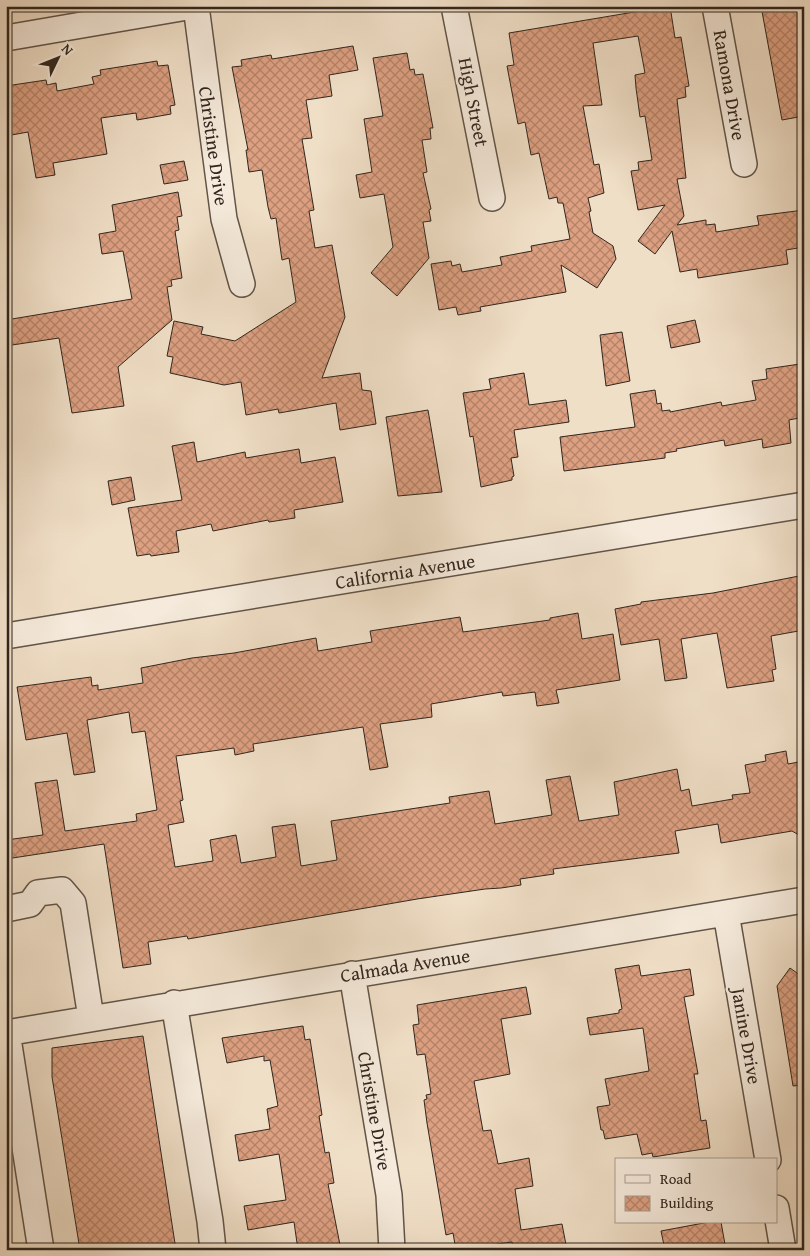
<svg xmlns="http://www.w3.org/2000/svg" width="810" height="1256" font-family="'Gentium Book Plus',serif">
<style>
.building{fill:url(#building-cross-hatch);stroke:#31261e}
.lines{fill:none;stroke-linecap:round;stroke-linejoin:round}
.minor-casing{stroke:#615448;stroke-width:28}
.minor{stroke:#f5eadb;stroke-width:25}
.labels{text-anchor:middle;stroke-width:5;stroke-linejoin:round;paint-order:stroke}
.street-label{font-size:19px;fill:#31261e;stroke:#f5eadb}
</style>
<defs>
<pattern id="building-cross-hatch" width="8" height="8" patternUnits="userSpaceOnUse" patternTransform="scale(1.25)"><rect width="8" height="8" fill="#dda081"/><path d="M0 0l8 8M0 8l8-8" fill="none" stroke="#b48269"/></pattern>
</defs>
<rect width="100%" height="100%" fill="#f0dfc7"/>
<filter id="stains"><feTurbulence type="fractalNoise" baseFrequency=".004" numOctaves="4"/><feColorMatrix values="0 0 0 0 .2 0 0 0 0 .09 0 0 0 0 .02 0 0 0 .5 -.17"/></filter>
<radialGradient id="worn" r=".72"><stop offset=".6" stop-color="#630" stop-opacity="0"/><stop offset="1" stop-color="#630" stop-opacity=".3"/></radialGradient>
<path class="building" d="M670,6L675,38L681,37L689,86L685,87L686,97L677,99L686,178L677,179L684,216L677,225L706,220V225L715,224L716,232L759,225L757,216L804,210V247L786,250L788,264L698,278L697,269L680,272L672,231L655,254L638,241L665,205L638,210L631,171L639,170L638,162L652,160L645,116L640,117L636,88L635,75L645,73L638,36L593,43L602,105L583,106L594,165L599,164L604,193L588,198L591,211L589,212L593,233L613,246L616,259L597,288L561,265L566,292L480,307L481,311L458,315L456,307L439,310L431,264L451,261L452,266L460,264L462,272L502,265L500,257L532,251L531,246L570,239L563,203H558L557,197L549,199L539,153L531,155L525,122L518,124L507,66L514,65L509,33Z
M761,6H804V116L782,120Z
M353,46L358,70L329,75L332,96L306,100L312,138L302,139L314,210L309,211L315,248L332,245L345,317L322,378L360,373L362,390L371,391L376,424L340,430L336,403L279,413L278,409L246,415L241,382L224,385L170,373L173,357L167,356L174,321L203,327L201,334L235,341L296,302L289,258L282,260L276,218L271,219L268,207L262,170L249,172L246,150H248L232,67L242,66L241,60L271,55L272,59Z
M407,53L410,70L414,69L415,75L423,74L433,128H430L431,139L422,140L427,172L423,173L431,209L429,210L431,221L423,222L429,258L397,296L371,273L393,247L384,194L360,198L356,175L372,172L364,119L383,116L373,58Z
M157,61L158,66L168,65L175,105L170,106L171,114L137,120L136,113L101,118L107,154L53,163L55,175L36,178L28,132L6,136V86L46,80L47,85L56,83L57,91L94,84L92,77L101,75L100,70Z
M184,161L188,180L164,184L160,165Z
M178,192L182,216L177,217L179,230L175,231L182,278L171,280L172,286L167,287L172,320L118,367L124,406L72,413L59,338L12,345L11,341L6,342V320L132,299L123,251L102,254L99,234L116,231L112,205Z
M695,320L700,342L671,348L667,326Z
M622,332L630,381L606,386L600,335Z
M800,364L804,375V412L799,413V418L789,420L791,443L763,448L762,439L725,446L724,440L676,449L677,451L665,453V458L564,471L560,437L635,427L630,394L655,390L657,404L661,403L662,411L670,410V412L721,402L722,406L756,400L752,381L767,379L766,369Z
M524,373L529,405L566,400L569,422L514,430L518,457L511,458L514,476L512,477V480L481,487L473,436L470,437L463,393L491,389L489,379Z
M428,410L442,492L398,496L386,417Z
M194,442L197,462L245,452L246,458L299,449L301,463L335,457L343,502L294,510L295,518L269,522L268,520L213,531L211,524L176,531L179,552L151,556L150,554L137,556L128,508L182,500L172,446Z
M131,477L135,500L112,505L108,481Z
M804,575V630L771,636L776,669L772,670L774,681L727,688L717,633L681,639L687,678L665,681L659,639L621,645L615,609L641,604V602L713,593Z
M578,613L582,639L613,634L620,680L556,690L559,703L537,706L535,692L503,696L502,692L431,704L432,717L380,724L388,767L370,770L363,727L253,744L254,751L235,755L234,748L176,756L183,800L180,801L184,822L168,825L175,867L213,861L210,840L236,835L241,863L276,857L272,827L295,824L301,866L337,860L331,821L450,803L449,797L489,791L495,824L552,815L546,780L570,776L579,821L619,815L614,782L677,769L681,791L689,789L692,806L733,799L732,795L750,793L745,765L766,761L765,755L786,751L788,764L804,761V838L792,831L721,843L718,824L675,831L679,853L553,869L554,874L520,879L521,885L501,888L485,889L417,899L188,939L187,936L148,942L151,964L123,968L104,844L6,859V840L43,835L35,783L57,780L65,831L137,821L136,814L157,810L145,731L132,733L129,712L87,720L95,772L74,775L67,733L26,740L17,687L91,677L92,686L98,685V690L143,683L141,668L192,658L234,653L316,638L318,651L372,642L370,631L460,617L463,632L550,620V618Z
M639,965L641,976L690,969L694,995L684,997L698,1074H694L701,1121L706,1120L710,1148L653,1157L652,1153L642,1155L637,1134L605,1139L603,1130H601L597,1107L610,1105L605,1079L649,1071L643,1028L590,1035L587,1018L619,1013V1010L622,1009L615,969Z
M790,968L804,978V1085L793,1086L777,986Z
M526,987L531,1014L501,1019L510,1074L474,1081L483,1131L491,1130L498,1164L529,1158L533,1186L515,1189L521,1230L562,1224L567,1250H513L512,1242L456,1250L453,1233L446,1235L427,1123L424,1100L427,1099L426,1095L431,1094L425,1054L417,1055L413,1025L419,1024L417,1005Z
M303,1026L305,1040L310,1039L322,1115L319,1116L325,1153L329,1152L334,1183L328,1184L341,1250H298L294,1222L248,1230L244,1206L286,1200L279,1154L239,1161L235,1135L270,1129L267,1109L278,1106L270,1060L264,1061V1056L227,1063L222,1038Z
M143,1036L176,1250H80L52,1077V1048Z
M709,1222H721L726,1250H665L661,1231Z"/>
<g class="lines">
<g class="minor-casing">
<path id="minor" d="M196,6L224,219L242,284
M454,6L492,198
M715,6L744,164
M6,38L193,6
M6,636L804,505
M6,909L30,904L38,893L62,890L73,903L91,1018
M726,913L768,1160
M352,974L389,1195L392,1250
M174,1003L210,1221L213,1250
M7,1032L41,1250
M6,1033L804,900
M776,1208L783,1250"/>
</g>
<use href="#minor" class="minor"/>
</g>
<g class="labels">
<g class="street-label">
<text transform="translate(730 85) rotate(80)" y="7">Ramona Drive</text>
<text transform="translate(474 102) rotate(79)" y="7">High Street</text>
<text transform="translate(214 146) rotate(82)" y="7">Christine Drive</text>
<text transform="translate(405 571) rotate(-9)" y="7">California Avenue</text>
<text transform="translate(405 965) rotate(-9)" y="7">Calmada Avenue</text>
<text transform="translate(747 1036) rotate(80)" y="7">Janine Drive</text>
<text transform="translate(375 1111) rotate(80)" y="7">Christine Drive</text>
</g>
</g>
<rect width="810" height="1256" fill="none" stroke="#f0dfc7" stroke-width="25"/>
<rect x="8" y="8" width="795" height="1241" fill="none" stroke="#31261e" stroke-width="2.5"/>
<rect x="12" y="12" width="785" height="1231" fill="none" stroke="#31261e"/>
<rect x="615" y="1158" width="162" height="65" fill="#f5eadb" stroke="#a79c8f"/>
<rect x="625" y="1175" width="25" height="8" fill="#f5eadb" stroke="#a79c8f"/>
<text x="660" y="1184" font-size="15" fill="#31261e">Road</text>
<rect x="625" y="1196" width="25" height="15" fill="url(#building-cross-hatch)" stroke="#a79c8f"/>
<text x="660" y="1208" font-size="15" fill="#31261e">Building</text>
<g transform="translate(58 58) rotate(47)" stroke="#f5eadb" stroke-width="4" paint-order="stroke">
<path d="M0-4L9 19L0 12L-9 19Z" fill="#31261e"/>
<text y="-8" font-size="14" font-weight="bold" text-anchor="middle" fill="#31261e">N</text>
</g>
<rect width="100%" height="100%" filter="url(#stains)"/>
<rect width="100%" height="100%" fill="url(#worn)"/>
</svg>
